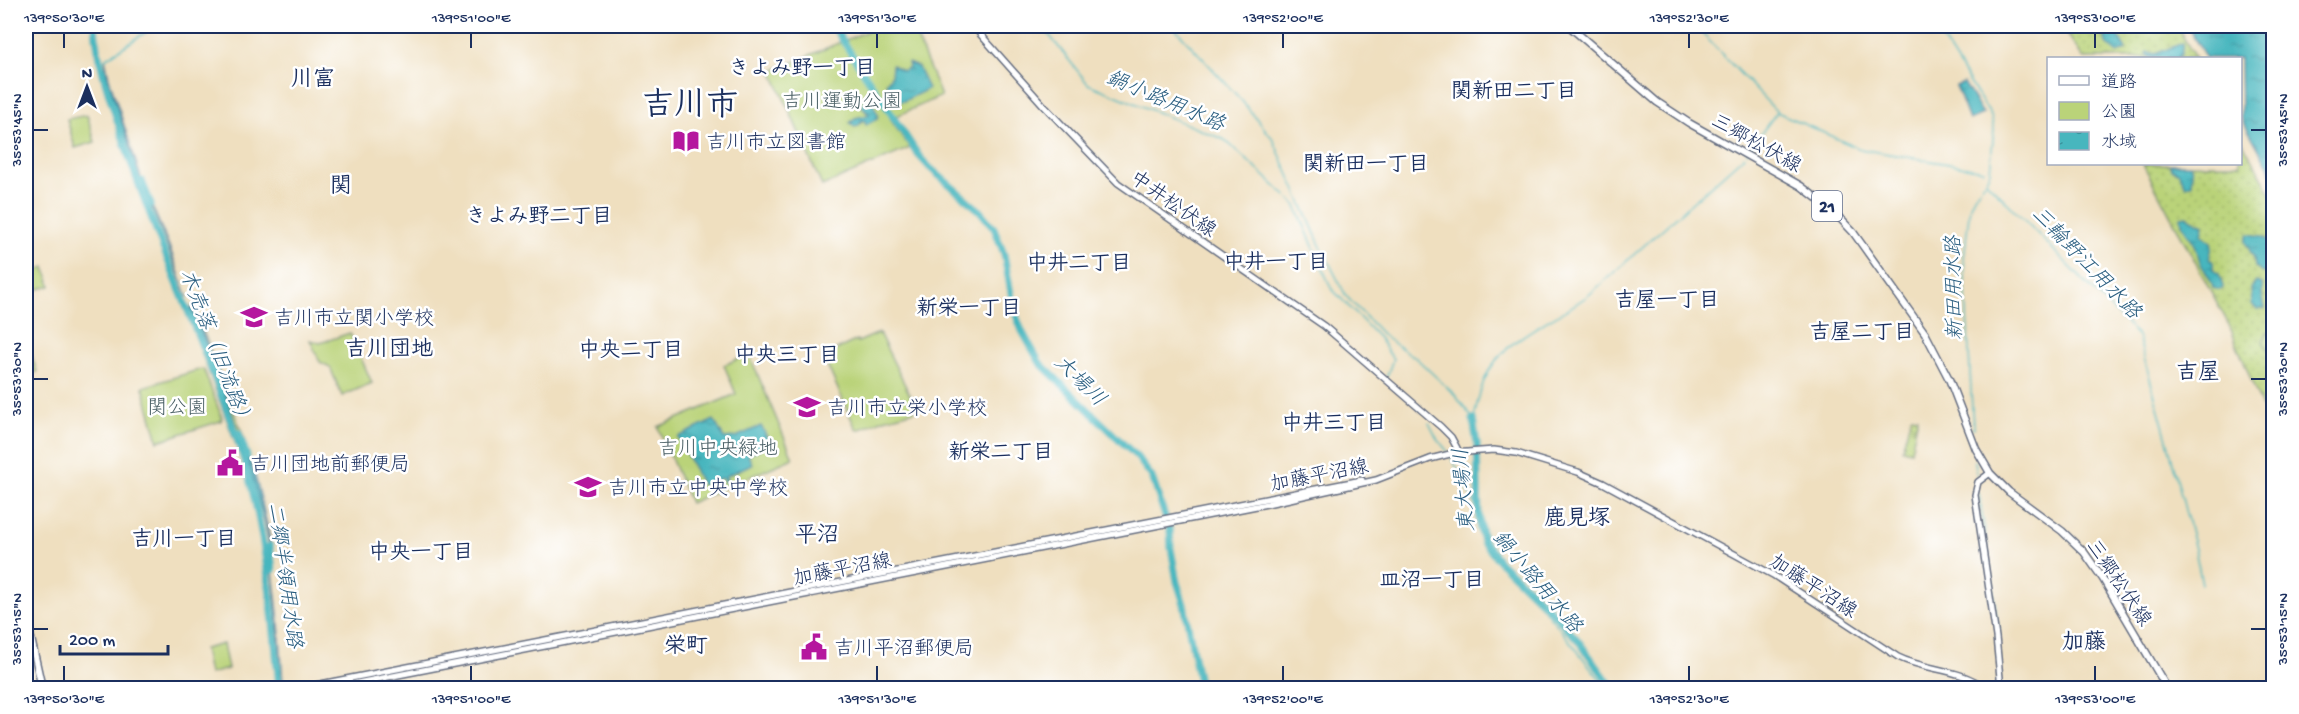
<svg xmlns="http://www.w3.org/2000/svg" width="2299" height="714" font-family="'Gochi Hand','Klee One',sans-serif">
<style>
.grass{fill:url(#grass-dots);stroke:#6a816c;stroke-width:1.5}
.wetland{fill:url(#wetland-marsh);stroke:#6a816c;stroke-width:1.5}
.cemetery{fill:url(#cemetery-stones);stroke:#6a816c;stroke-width:1.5}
.green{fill:#bad379;stroke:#6a816c;stroke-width:1.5}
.water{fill:url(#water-ripples);stroke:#31728e;stroke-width:1.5}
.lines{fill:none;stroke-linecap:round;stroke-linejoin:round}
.stream{stroke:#47b6be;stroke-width:1.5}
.river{stroke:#47b6be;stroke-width:7}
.secondary-casing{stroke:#656d80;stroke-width:8}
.primary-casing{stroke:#656d80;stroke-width:9}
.secondary{stroke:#fff;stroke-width:5}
.primary{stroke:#fff;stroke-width:6}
.ticks{fill:none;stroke:#1b2f5e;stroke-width:2}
.labels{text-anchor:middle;stroke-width:5;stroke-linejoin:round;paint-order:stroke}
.shield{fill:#fff;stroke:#5f6d8e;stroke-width:1.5}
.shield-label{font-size:18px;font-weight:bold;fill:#1b2f5e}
.park-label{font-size:20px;fill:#4b6066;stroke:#fff}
.poi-label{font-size:20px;fill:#1b2f5e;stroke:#fff;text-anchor:start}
.street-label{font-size:20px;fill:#1b2f5e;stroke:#fff}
.neighbourhood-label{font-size:21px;font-weight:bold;fill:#1b2f5e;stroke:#fff}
.water-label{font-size:21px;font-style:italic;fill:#2a5e80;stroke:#fff}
.quarter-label{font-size:22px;font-weight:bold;fill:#1b2f5e;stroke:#fff}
.town-label{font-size:32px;font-weight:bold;fill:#1b2f5e;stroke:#fff}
.neatline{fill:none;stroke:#1b2f5e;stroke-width:2}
.ticks-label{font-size:15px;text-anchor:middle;fill:#1b2f5e}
</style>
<defs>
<pattern id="grass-dots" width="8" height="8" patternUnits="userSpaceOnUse" patternTransform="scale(1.5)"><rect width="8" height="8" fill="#bad379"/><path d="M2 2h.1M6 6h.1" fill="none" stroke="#9fb56b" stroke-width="1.8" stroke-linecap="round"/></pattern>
<pattern id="wetland-marsh" width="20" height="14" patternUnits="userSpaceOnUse" patternTransform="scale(1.5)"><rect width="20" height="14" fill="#bad379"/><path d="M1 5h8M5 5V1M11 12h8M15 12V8" fill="none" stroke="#9fb56b"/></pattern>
<pattern id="cemetery-stones" width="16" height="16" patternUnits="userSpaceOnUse" patternTransform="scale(1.5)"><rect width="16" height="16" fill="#bad379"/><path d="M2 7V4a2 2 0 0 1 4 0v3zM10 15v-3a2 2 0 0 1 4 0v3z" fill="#9fb56b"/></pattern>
<pattern id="water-ripples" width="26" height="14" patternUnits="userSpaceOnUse" patternTransform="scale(1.5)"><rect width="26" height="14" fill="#47b6be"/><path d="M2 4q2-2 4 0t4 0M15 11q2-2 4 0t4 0" fill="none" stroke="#3a949e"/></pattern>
</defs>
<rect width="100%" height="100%" fill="#fff"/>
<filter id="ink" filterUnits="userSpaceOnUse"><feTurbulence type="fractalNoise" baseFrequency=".0167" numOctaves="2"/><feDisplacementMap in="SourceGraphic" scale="12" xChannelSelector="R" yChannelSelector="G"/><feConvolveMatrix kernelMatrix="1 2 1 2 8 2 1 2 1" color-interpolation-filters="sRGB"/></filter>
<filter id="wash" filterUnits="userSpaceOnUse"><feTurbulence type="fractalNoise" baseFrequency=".008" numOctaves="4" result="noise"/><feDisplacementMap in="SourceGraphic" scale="24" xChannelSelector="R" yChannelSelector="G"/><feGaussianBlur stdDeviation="1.35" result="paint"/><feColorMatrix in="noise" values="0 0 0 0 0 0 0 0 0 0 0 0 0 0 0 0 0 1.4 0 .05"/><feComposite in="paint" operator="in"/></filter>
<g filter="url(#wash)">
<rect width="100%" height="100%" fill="#efdfbf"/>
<path class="grass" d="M2062,26H2177L2195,58H2083Z
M2241,139L2273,197V435L2230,327L2143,164H2240Z"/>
<path class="wetland" d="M2267,332H2271L2272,336L2273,391L2270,351L2263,342Z"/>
<path class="cemetery" d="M30,351L37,372L27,376L26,353Z
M1911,416L1918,417L1911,451L1902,449Z"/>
<path class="green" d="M879,26H912L941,96L890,119L910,148L822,186L772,71Z
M87,115L95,142L75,148L67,119Z
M45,267L51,286L30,291L28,275Z
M194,307L245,440L236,445L186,310Z
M350,333L372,383L342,396L330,367L320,362L310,340L320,343Z
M879,333L910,395L915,411L884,419L858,430L856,429L823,356L857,340L858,342Z
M749,354L793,458L690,503L658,427L736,394L724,365Z
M201,369L204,370L222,418L221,421L158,441L143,387Z
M223,644L228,669L209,674L204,649Z"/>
<path class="water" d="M2104,26H2118L2115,31L2126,50L2118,53L2106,44Z
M2187,26H2260L2261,27L2273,50V175L2241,117L2240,58H2206Z
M2183,43L2181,54L2177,58H2152L2146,54L2147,52L2155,54Z
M105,58L109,78L144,188L107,78Z
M908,63L918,67L928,89L904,101L897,102L894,99V93L886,83L891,76L892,65L903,71L909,67Z
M1964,83L1983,114L1969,120L1956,86Z
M868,91L871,92L872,102L878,115L877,119L866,125L865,121L862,120L859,125L855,127L850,123L855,118L869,115L862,107Z
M2170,164H2190L2192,171V184L2186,186L2178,172L2172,169Z
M148,197L169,246L188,298Z
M2186,216L2204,225L2202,234L2211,242L2212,247L2209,258L2213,262V270L2219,274C2220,279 2223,283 2223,288L2220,290L2213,288C2212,279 2206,273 2202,266C2198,259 2198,250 2194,243C2189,234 2181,228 2181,217Z
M2248,234L2262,236L2273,244V272L2262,273L2255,267L2254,258L2245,242Z
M2256,282L2262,284V295L2265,308L2257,310L2252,304L2251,288Z
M192,307L219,374L241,441L191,308Z
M714,420L724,438L736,437L761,426L770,443L748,455L752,464L726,476L727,483H725L722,478L702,485L678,437Z
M245,450C253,460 272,540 271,554L265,523Z
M272,563L279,621L283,684Z"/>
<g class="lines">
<path class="stream" d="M1042,26L1088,84L1225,140L1295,204L1331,288L1379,338L1393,359L1387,376
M1173,26L1242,101L1273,139L1320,245L1346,296L1386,338L1416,358L1455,395L1473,419
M1695,26L1777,112L1860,149L1984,170
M1934,26L1991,116L1994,129L1990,171L1984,184L1974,196L1970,206L1964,258L1973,428
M105,59L155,26
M1747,152L1777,112
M1986,181L2138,336L2168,443L2195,549L2202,584
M1474,418C1477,406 1479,393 1484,381C1502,336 1554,322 1590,294L1744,156
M1429,423L1436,437L1448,452
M1451,456L1475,504L1477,529L1481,544L1502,568L1544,609L1607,688
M1975,461L1977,475
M1979,494L1999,634"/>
<path class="river" d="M95,26C98,69 113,107 126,148C160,251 207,349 241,451C266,528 272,608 279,688
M833,26L919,156L929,167L979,210L994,228L1004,254L1014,310L1022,331L1040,363L1137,457L1152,477L1170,531L1171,548L1177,582L1184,604L1200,688
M142,181L151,204
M1473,419L1477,444L1479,519L1483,540L1500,562L1544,603L1577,639L1613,688
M239,433L247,456
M270,546L273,570"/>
</g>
</g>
<g filter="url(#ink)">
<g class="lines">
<g class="secondary-casing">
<path id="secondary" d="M973,26L1046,108L1118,183L1324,326L1441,427L1451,437L1459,452
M1990,473L1978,482L1975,495L1996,637L2001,688
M300,688L1362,480
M332,688L1267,504L1376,480L1430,459L1454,453L1494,450L1516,453L1578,472L1603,483L1773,575L1898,657C1926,671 1960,668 1985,688"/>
</g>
<g class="primary-casing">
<path id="primary" d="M1569,26L1657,102L1689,123L1801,186L1832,210L1853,232L1925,333L1949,379L1976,449L1990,473L2009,492L2062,531L2084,552L2103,579L2167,688
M26,616L42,688"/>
</g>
<use href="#secondary" class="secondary"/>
<use href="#primary" class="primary"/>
</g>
</g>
<path class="ticks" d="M64,33V48M471,33V48M877,33V48M1283,33V48M1689,33V48M2095,33V48M33,130H48M2251,130H2266M33,379H48M2251,379H2266M33,629H48M2251,629H2266M64,666V681M471,666V681M877,666V681M1283,666V681M1689,666V681M2095,666V681"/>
<defs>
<g id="library-bare" transform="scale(2.07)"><path d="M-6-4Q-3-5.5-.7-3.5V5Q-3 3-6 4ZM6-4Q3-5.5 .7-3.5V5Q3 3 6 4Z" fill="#b5179e" stroke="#fff" stroke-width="2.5" paint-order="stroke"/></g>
<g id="school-bare" transform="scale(2.07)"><path d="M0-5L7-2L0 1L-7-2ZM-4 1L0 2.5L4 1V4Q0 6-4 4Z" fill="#b5179e" stroke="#fff" stroke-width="2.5" paint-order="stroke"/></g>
<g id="civic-bare" transform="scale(2.07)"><path d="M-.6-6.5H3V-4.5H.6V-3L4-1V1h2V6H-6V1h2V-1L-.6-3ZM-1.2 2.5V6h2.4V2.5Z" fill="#b5179e" stroke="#fff" stroke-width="2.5" paint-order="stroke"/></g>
</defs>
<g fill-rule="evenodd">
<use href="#library-bare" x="686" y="141"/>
<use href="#school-bare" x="254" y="317"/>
<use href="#school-bare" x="807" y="407"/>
<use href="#civic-bare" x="230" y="463"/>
<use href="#school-bare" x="588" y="487"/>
<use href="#civic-bare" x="814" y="647"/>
</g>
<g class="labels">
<rect class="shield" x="1812" y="191" width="30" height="30" rx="4.5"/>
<g class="shield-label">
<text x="1827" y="212">21</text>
</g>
<g class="park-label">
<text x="842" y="107">吉川運動公園</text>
<text x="177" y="413">関公園</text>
<text x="718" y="454">吉川中央緑地</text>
</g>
<g class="poi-label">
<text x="706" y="148">吉川市立図書館</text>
<text x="274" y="324">吉川市立関小学校</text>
<text x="827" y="414">吉川市立栄小学校</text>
<text x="250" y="470">吉川団地前郵便局</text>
<text x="608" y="494">吉川市立中央中学校</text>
<text x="834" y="654">吉川平沼郵便局</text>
</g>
<g class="street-label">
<text transform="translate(1757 142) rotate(29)" y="7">三郷松伏線</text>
<text transform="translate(1174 203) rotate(35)" y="7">中井松伏線</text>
<text transform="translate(1319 474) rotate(-11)" y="7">加藤平沼線</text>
<text transform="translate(842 568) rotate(-11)" y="7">加藤平沼線</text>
<text transform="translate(2120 582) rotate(56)" y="7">三郷松伏線</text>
<text transform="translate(1814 585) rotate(33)" y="7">加藤平沼線</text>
</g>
<g class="neighbourhood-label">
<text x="802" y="74">きよみ野一丁目</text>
<text x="1514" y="97">関新田二丁目</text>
<text x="1366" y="170">関新田一丁目</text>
<text x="539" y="222">きよみ野二丁目</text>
<text x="1276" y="268">中井一丁目</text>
<text x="1079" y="269">中井二丁目</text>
<text x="1667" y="306">吉屋一丁目</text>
<text x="969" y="314">新栄一丁目</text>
<text x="1862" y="338">吉屋二丁目</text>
<text x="631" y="356">中央二丁目</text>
<text x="787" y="361">中央三丁目</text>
<text x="1334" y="429">中井三丁目</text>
<text x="1001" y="458">新栄二丁目</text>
<text x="184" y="545">吉川一丁目</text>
<text x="421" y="558">中央一丁目</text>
<text x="1432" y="586">皿沼一丁目</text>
</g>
<g class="water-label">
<text transform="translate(1166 100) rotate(23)" y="7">鍋小路用水路</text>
<text transform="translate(2087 262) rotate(46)" y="7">三輪野江用水路</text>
<text transform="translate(1953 288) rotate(-91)" y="7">新田用水路</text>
<text transform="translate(217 348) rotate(69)" y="7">木売落（旧流路）</text>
<text transform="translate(1081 380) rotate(45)" y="7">大場川</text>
<text transform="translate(1463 490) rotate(-95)" y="7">東大場川</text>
<text transform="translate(286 575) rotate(82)" y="7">二郷半領用水路</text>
<text transform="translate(1538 581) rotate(50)" y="7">鍋小路用水路</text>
</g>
<g class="quarter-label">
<text x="313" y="85">川富</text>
<text x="341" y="192">関</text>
<text x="389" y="355">吉川団地</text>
<text x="2198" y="378">吉屋</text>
<text x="1577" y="524">鹿見塚</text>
<text x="817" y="541">平沼</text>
<text x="2084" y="648">加藤</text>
<text x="686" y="652">栄町</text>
</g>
<g class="town-label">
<text x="690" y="114">吉川市</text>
</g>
</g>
<rect width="2299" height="714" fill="none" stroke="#fff" stroke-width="66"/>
<rect x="2047" y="57" width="195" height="108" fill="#ffffff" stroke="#a4acbf" stroke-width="1.5"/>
<rect x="2059" y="76" width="30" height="9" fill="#ffffff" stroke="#a4acbf" stroke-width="1.5"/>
<text x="2101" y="87" font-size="18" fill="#1b2f5e">道路</text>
<rect x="2059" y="102" width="30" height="18" fill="#bad379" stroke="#a4acbf" stroke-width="1.5"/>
<text x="2101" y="117" font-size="18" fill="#1b2f5e">公園</text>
<rect x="2059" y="132" width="30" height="18" fill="url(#water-ripples)" stroke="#a4acbf" stroke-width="1.5"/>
<text x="2101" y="147" font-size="18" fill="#1b2f5e">水域</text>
<g transform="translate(87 87)" stroke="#ffffff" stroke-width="4.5" paint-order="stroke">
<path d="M0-4.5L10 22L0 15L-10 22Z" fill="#1b2f5e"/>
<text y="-9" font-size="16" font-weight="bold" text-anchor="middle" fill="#1b2f5e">N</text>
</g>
<path d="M60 645v9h108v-9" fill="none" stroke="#1b2f5e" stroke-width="3"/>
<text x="69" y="645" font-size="18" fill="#1b2f5e" stroke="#ffffff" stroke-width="4.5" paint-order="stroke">200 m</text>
<rect x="33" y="33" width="2233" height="648" class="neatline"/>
<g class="ticks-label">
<text x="64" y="22">139°50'30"E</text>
<text x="471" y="22">139°51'00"E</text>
<text x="877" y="22">139°51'30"E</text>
<text x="1283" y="22">139°52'00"E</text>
<text x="1689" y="22">139°52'30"E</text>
<text x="2095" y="22">139°53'00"E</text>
<text transform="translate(16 130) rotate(-90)" y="5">35°53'45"N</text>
<text transform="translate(2282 130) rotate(-90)" y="5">35°53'45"N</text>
<text transform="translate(16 379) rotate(-90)" y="5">35°53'30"N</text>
<text transform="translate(2282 379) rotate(-90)" y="5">35°53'30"N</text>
<text transform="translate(16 629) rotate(-90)" y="5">35°53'15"N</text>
<text transform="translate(2282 629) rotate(-90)" y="5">35°53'15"N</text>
<text x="64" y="703">139°50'30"E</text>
<text x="471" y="703">139°51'00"E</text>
<text x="877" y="703">139°51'30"E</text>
<text x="1283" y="703">139°52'00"E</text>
<text x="1689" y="703">139°52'30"E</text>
<text x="2095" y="703">139°53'00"E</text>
</g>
</svg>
